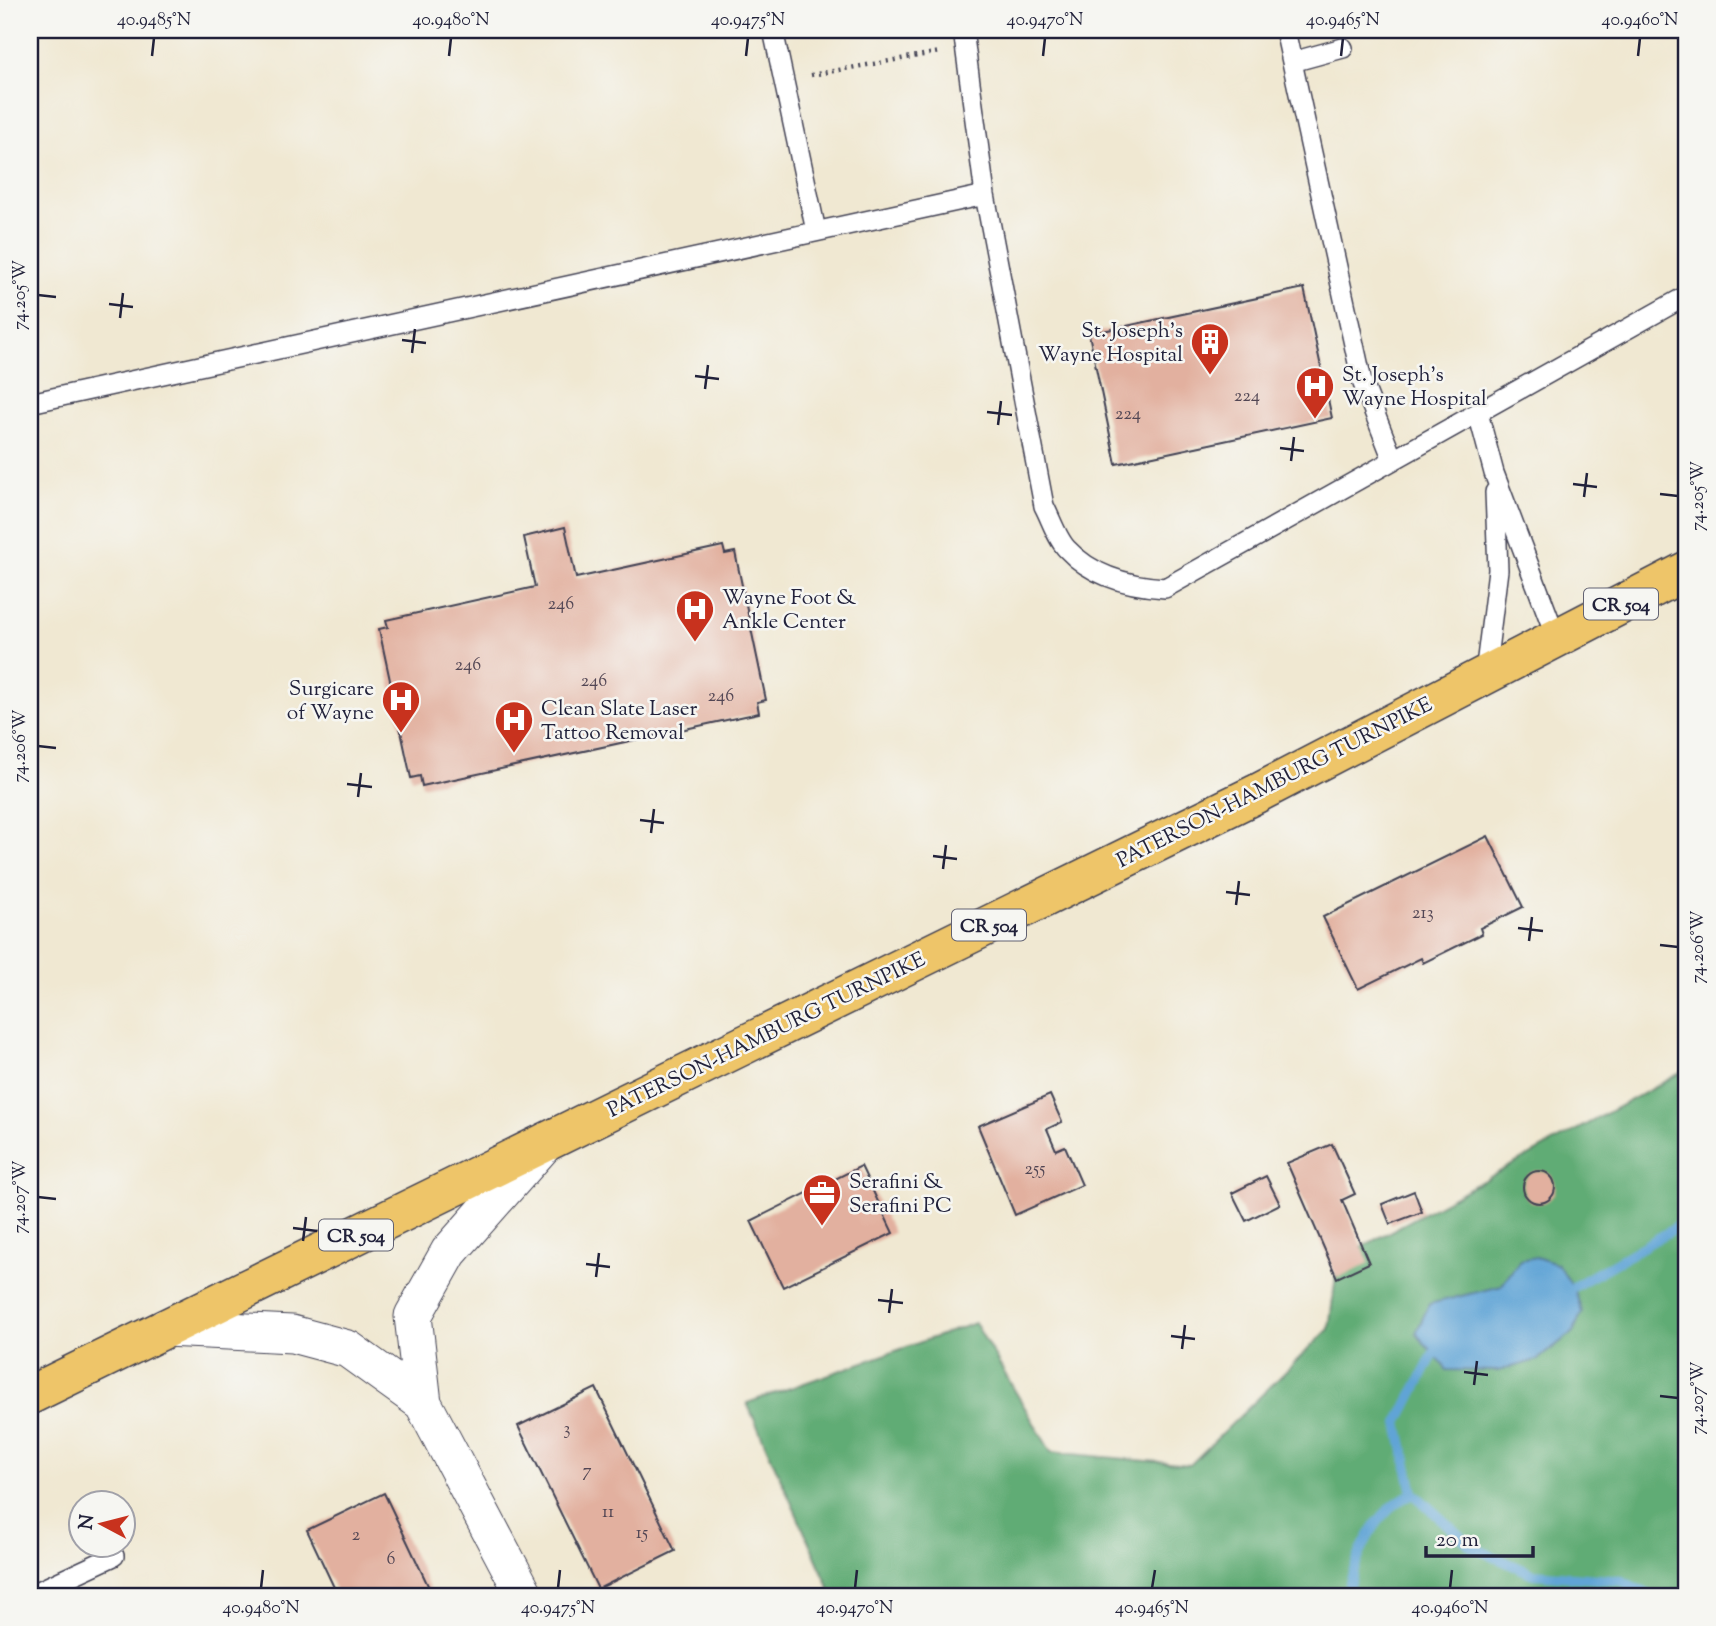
<svg xmlns="http://www.w3.org/2000/svg" width="1716" height="1626" font-family="'Sorts Mill Goudy',serif">
<style>
.forest{fill:#61ac74;stroke:#426758;stroke-width:2}
.water{fill:#61a4d6;stroke:#426388;stroke-width:2}
.lines{fill:none;stroke-linecap:round;stroke-linejoin:round}
.stream{stroke:#61a4d6;stroke-width:10}
.building{fill:#e2b09f}
.service-casing{stroke:#414052;stroke-width:22}
.minor-casing{stroke:#414052;stroke-width:39}
.primary-casing{stroke:#414052;stroke-width:41}
.path{stroke:#414052;stroke-width:4.5;stroke-dasharray:2 5;stroke-linecap:butt}
.service{stroke:#fff;stroke-width:19}
.minor{stroke:#fff;stroke-width:37}
.primary{stroke:#eec569;stroke-width:38}
.ticks{fill:none;stroke:#22223b;stroke-width:2.5}
.labels{text-anchor:middle;stroke-width:5;stroke-linejoin:round;paint-order:stroke}
.number-label{font-size:18px;fill:#524654}
.shield{fill:#f6f6f2;stroke:#626272;stroke-width:2}
.shield-label{font-size:19px;font-weight:bold;fill:#22223b}
.poi-label{font-size:21px;fill:#22223b;stroke:#f6f6f2;text-anchor:start}
.street-label{font-size:21px;fill:#22223b;stroke:#f6f6f2}
.neatline{fill:none;stroke:#22223b;stroke-width:2.5}
.ticks-label{font-size:18px;text-anchor:middle;fill:#22223b}
</style>
<rect width="100%" height="100%" fill="#f6f6f2"/>
<filter id="ink" filterUnits="userSpaceOnUse"><feTurbulence type="fractalNoise" baseFrequency=".0143" numOctaves="2"/><feDisplacementMap in="SourceGraphic" scale="14" xChannelSelector="R" yChannelSelector="G"/><feConvolveMatrix kernelMatrix="1 2 1 2 8 2 1 2 1" color-interpolation-filters="sRGB"/></filter>
<filter id="wash" filterUnits="userSpaceOnUse"><feTurbulence type="fractalNoise" baseFrequency=".00686" numOctaves="4" result="noise"/><feDisplacementMap in="SourceGraphic" scale="28" xChannelSelector="R" yChannelSelector="G"/><feGaussianBlur stdDeviation="1.57" result="paint"/><feColorMatrix in="noise" values="0 0 0 0 0 0 0 0 0 0 0 0 0 0 0 0 0 1.4 0 .05"/><feComposite in="paint" operator="in"/></filter>
<g filter="url(#wash)">
<rect width="100%" height="100%" fill="#f0e8d2"/>
<path class="forest" d="M1686,1070V1596H833L747,1403L975,1323L1051,1452L1190,1465L1329,1329L1338,1260Z"/>
<path class="water" d="M1536,1257L1557,1264L1574,1288L1582,1312L1573,1332L1537,1360L1498,1371L1447,1370L1416,1333L1429,1304L1501,1286L1520,1260Z"/>
<g class="lines">
<path class="stream" d="M1563,1293L1672,1230L1686,1218
M1444,1348L1433,1355L1398,1423L1413,1493L1472,1547L1533,1574L1622,1581L1651,1596
M1346,1596C1357,1555 1372,1513 1413,1493"/>
</g>
<g id="blocks">
<path class="building" d="M1304,288L1332,418L1116,464L1089,334Z
M565,527L576,578L723,546L725,554L735,552L766,700L757,702L759,713L422,786L420,776L411,778L379,629L388,627L386,620L535,587L524,537Z
M1488,836L1523,907L1480,928L1482,934L1423,963L1421,958L1358,989L1323,917Z
M1050,1095L1062,1122L1047,1129L1056,1150L1065,1146L1082,1185L1015,1215L978,1126Z
M1332,1144L1355,1194L1342,1200L1369,1263L1337,1278L1287,1163Z
M861,1166L893,1233L783,1287L751,1221Z
M1523 1187a16 16 0 1 1 32 0a16 16 0 1 1-32 0Z
M1266,1176L1280,1204L1246,1221L1232,1193Z
M1414,1191L1422,1212L1390,1224L1382,1204Z
M596,1388L675,1551L598,1589L518,1426Z
M384,1493L406,1539L433,1596H338L307,1530Z"/>
</g>
</g>
<g filter="url(#ink)">
<use href="#blocks" fill-opacity="0" stroke="#414052" stroke-width="2"/>
<g class="lines">
<g class="service-casing">
<path id="service" d="M773,30L816,231
M963,30L985,195L1044,506C1051,519 1057,539 1067,549C1093,577 1129,586 1165,588L1686,296
M1285,30L1362,381L1393,460
M1292,62L1343,48
M30,403L985,195
M1478,413L1494,473L1556,637
M1485,674L1498,570L1495,492
M30,1595L114,1556"/>
</g>
<g class="minor-casing">
<path id="minor" d="M165,1328L292,1334L348,1349L423,1403
M525,1596L423,1403L413,1316L449,1252L547,1141"/>
</g>
<g class="primary-casing">
<path id="primary" d="M30,1395L1256,794L1686,571"/>
</g>
<path class="path" d="M811,75L940,52"/>
<use href="#service" class="service"/>
<use href="#minor" class="minor"/>
<use href="#primary" class="primary"/>
</g>
</g>
<path class="ticks" d="M152,56L154,38M449,56L451,38M746,56L748,38M1043,56L1045,38M1341,56L1343,38M1638,56L1640,38M38,295L56,297M109,304L133,307M120,318L123,293M402,340L426,343M412,353L415,329M695,376L719,379M705,389L708,365M987,412L1012,415M998,425L1001,401M1280,448L1304,451M1291,461L1294,437M1573,484L1597,487M1660,494L1678,496M1584,497L1587,473M38,746L56,748M347,784L372,787M358,797L361,773M640,820L664,823M651,833L654,809M933,856L957,859M943,869L946,845M1226,892L1250,895M1236,905L1239,881M1518,928L1543,931M1529,941L1532,917M1660,945L1678,947M38,1197L56,1199M293,1228L317,1231M303,1241L306,1217M586,1264L610,1267M596,1277L599,1253M878,1300L903,1303M889,1313L892,1289M1171,1336L1195,1339M1182,1349L1185,1325M1464,1372L1488,1375M1474,1385L1477,1361M1660,1396L1678,1398M261,1588L263,1570M558,1588L560,1570M855,1588L857,1570M1152,1588L1155,1570M1450,1588L1452,1570"/>
<defs>
<g id="building-pin" transform="scale(2.0125)"><path d="M0 17L-7.5 6A9.5 9.5 0 1 1 7.5 6Z" fill="#c8321e" stroke="#f6f6f2"/><path d="M-4-6H4V6H1V3H-1V6H-4ZM-2.5-4.3h1.7v1.8h-1.7ZM.8-4.3h1.7v1.8H.8ZM-2.5-1h1.7V.8h-1.7ZM.8-1h1.7V.8H.8Z" fill="#fff"/></g>
<g id="hospital-pin" transform="scale(2.0125)"><path d="M0 17L-7.5 6A9.5 9.5 0 1 1 7.5 6Z" fill="#c8321e" stroke="#f6f6f2"/><path d="M-5-5h3v3.5h4V-5h3V5h-3V1.5h-4V5h-3Z" fill="#fff"/></g>
<g id="office-pin" transform="scale(2.0125)"><path d="M0 17L-7.5 6A9.5 9.5 0 1 1 7.5 6Z" fill="#c8321e" stroke="#f6f6f2"/><path d="M-6-3h4V-5.5h4V-3h4V5H-6ZM-1-4.5V-3h2v-1.5ZM-6 0V1H6V0Z" fill="#fff"/></g>
</defs>
<g fill-rule="evenodd">
<use href="#building-pin" x="1210" y="342"/>
<use href="#hospital-pin" x="1315" y="386"/>
<use href="#hospital-pin" x="695" y="609"/>
<use href="#hospital-pin" x="401" y="700"/>
<use href="#hospital-pin" x="514" y="720"/>
<use href="#office-pin" x="822" y="1193"/>
</g>
<g class="labels">
<g class="number-label">
<text x="1247" y="401">224</text>
<text x="1128" y="419">224</text>
<text x="561" y="609">246</text>
<text x="468" y="670">246</text>
<text x="594" y="686">246</text>
<text x="721" y="701">246</text>
<text x="1423" y="918">213</text>
<text x="1035" y="1174">255</text>
<text x="567" y="1434">3</text>
<text x="587" y="1476">7</text>
<text x="608" y="1517">11</text>
<text x="642" y="1538">15</text>
<text x="356" y="1540">2</text>
<text x="391" y="1564">6</text>
</g>
<g class="shield">
<rect x="1584" y="588.5" width="74" height="31" rx="5"/>
<rect x="952" y="909.5" width="74" height="31" rx="5"/>
<rect x="319" y="1219.5" width="74" height="31" rx="5"/>
</g>
<g class="shield-label">
<text x="1621" y="611">CR 504</text>
<text x="989" y="932">CR 504</text>
<text x="356" y="1242">CR 504</text>
</g>
<g class="poi-label">
<text x="1183" y="337" text-anchor="end">St. Joseph’s<tspan x="1183" dy="24">Wayne Hospital</tspan></text>
<text x="1342" y="381">St. Joseph's<tspan x="1342" dy="24">Wayne Hospital</tspan></text>
<text x="722" y="604">Wayne Foot &amp;<tspan x="722" dy="24">Ankle Center</tspan></text>
<text x="374" y="695" text-anchor="end">Surgicare<tspan x="374" dy="24">of Wayne</tspan></text>
<text x="541" y="715">Clean Slate Laser<tspan x="541" dy="24">Tattoo Removal</tspan></text>
<text x="849" y="1188">Serafini &amp;<tspan x="849" dy="24">Serafini PC</tspan></text>
</g>
<g class="street-label">
<text transform="translate(1274 782) rotate(-27)" y="7">PATERSON-HAMBURG TURNPIKE</text>
<text transform="translate(766 1034) rotate(-26)" y="7">PATERSON-HAMBURG TURNPIKE</text>
</g>
</g>
<rect width="1716" height="1626" fill="none" stroke="#f6f6f2" stroke-width="77"/>
<g transform="translate(102 1524) rotate(277)"><circle r="33" fill="#f6f6f2" stroke="#a1a1a9" stroke-width="2"/>
<path d="M0-5L12 26L0 18L-12 26Z" fill="#c8321e"/>
<text y="-10" font-size="19" font-weight="bold" text-anchor="middle" fill="#22223b">N</text>
</g>
<path d="M1426 1546v10h107v-10" fill="none" stroke="#22223b" stroke-width="3.5"/>
<text x="1436" y="1546" font-size="21" fill="#22223b" stroke="#f6f6f2" stroke-width="5" paint-order="stroke">20 m</text>
<rect x="38" y="38" width="1640" height="1550" class="neatline"/>
<g class="ticks-label">
<text x="154" y="25">40.9485°N</text>
<text x="451" y="25">40.9480°N</text>
<text x="748" y="25">40.9475°N</text>
<text x="1045" y="25">40.9470°N</text>
<text x="1343" y="25">40.9465°N</text>
<text x="1640" y="25">40.9460°N</text>
<text transform="translate(19 295) rotate(-90)" y="6">74.205°W</text>
<text transform="translate(1697 496) rotate(-90)" y="6">74.205°W</text>
<text transform="translate(19 746) rotate(-90)" y="6">74.206°W</text>
<text transform="translate(1697 947) rotate(-90)" y="6">74.206°W</text>
<text transform="translate(19 1197) rotate(-90)" y="6">74.207°W</text>
<text transform="translate(1697 1398) rotate(-90)" y="6">74.207°W</text>
<text x="261" y="1613">40.9480°N</text>
<text x="558" y="1613">40.9475°N</text>
<text x="855" y="1613">40.9470°N</text>
<text x="1152" y="1613">40.9465°N</text>
<text x="1450" y="1613">40.9460°N</text>
</g>
</svg>
